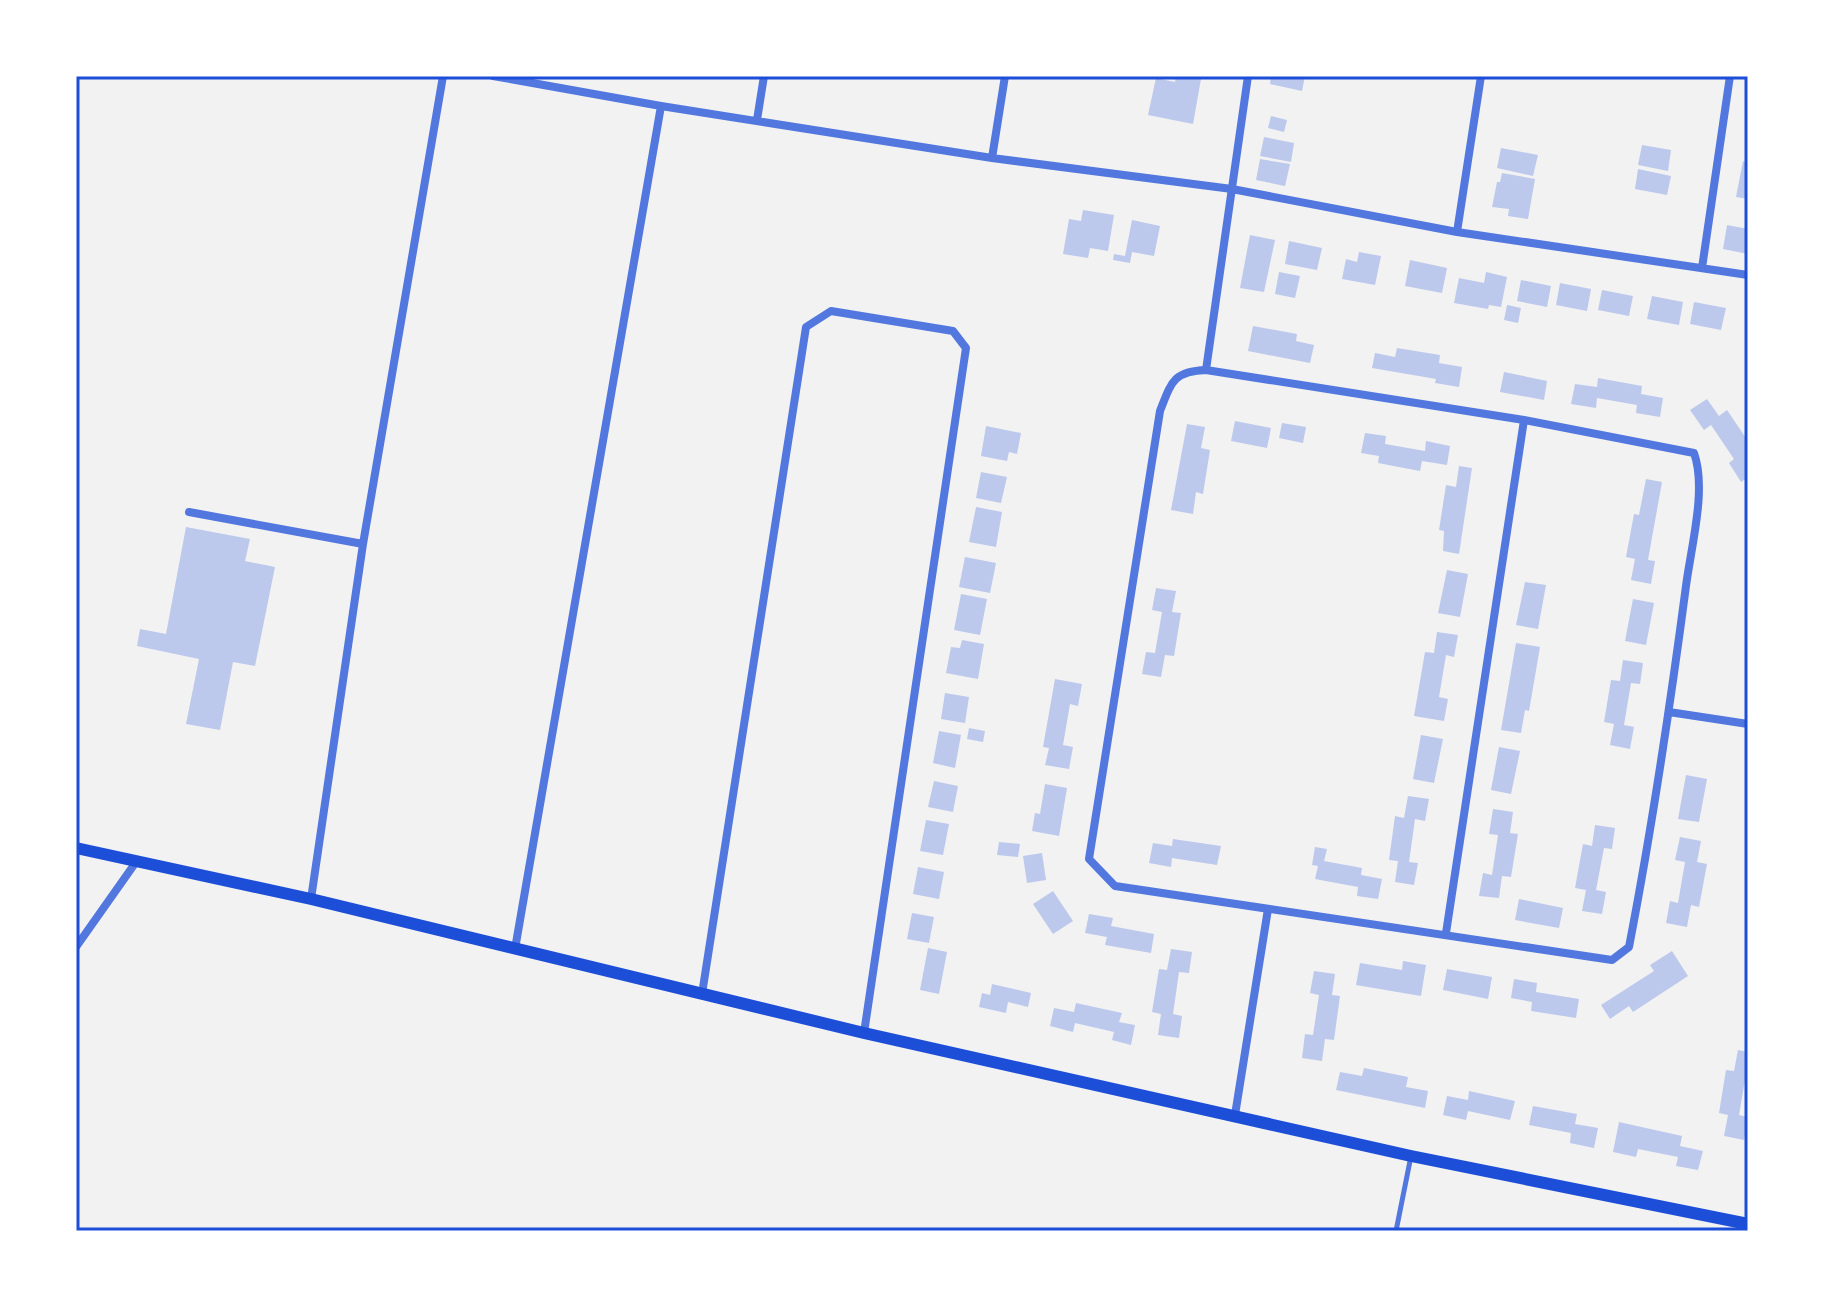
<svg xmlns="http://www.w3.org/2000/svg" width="1824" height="1307" font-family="Arial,sans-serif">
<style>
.building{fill:#bdc9ec}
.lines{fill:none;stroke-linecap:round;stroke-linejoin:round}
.service{stroke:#5277de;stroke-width:5}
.minor{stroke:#5277de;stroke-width:8}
.secondary{stroke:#1d4ed8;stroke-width:12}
.neatline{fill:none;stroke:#1d4ed8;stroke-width:3}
</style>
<rect width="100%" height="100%" fill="#f2f2f2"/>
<path class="building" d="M1176,76L1201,79L1193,124L1148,115L1156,78L1175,82Z
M1271,76H1305L1302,91L1270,84Z
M1271,116L1287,120L1284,132L1268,128Z
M1264,137L1294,143L1291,162L1260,156Z
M1642,145L1671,150L1668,171L1638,165Z
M1501,148L1538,155L1533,176L1497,168Z
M1260,159L1290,164L1285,186L1256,180Z
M1743,161L1748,163V199L1736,197Z
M1638,169L1671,176L1667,195L1635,189Z
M1502,173L1535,179L1528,219L1508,216L1509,209L1492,207L1497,182H1500Z
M1083,210L1114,215L1108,251L1090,248L1088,258L1063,254L1069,219L1081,221Z
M1132,220L1160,226L1154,256L1132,252L1130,263L1113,260L1114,254L1125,256Z
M1727,225L1748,229V254L1723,249Z
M1250,235L1275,240L1264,292L1240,288Z
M1289,241L1322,248L1317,270L1285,264Z
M1359,252L1381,256L1375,285L1342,279L1346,259L1357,262Z
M1410,260L1447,268L1442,293L1405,286Z
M1279,272L1300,276L1295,298L1275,294Z
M1486,272L1507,277L1501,307L1489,305L1488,309L1454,303L1459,278L1484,283Z
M1521,280L1551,286L1547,307L1517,301Z
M1560,283L1591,289L1587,311L1556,305Z
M1602,290L1633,296L1629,316L1598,310Z
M1652,296L1683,302L1679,325L1647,319Z
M1694,302L1726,308L1721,330L1690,324Z
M1507,305L1521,308L1518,323L1504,320Z
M1253,326L1297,334L1296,341L1314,345L1310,363L1248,351Z
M1397,348L1440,355L1439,363L1462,367L1459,387L1435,383L1436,379L1372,368L1375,353L1395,357Z
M1504,372L1547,381L1544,400L1500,392Z
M1598,378L1642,386L1641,394L1663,398L1660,417L1636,413L1637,405L1597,398L1596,408L1571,404L1575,384L1597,387Z
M1707,399L1719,416L1727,410L1748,441L1746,452L1748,455V477L1741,482L1729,463L1734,459L1711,425L1704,430L1690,410Z
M1235,421L1271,428L1267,448L1231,441Z
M1282,423L1306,427L1303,443L1279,438Z
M1187,424L1205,427L1201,448L1210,450L1203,494L1196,492L1193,514L1171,510Z
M986,426L1021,433L1017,454L1009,452L1007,461L981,456Z
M1365,433L1386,436L1385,444L1425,451L1426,441L1450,446L1447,465L1422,461L1420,471L1378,463L1379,456L1361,453Z
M1459,466L1472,468L1459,554L1443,551L1444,531L1439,530L1446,485L1456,487Z
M981,472L1007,477L1001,503L976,498Z
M1646,479L1662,482L1648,560L1655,561L1651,584L1631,580L1635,559L1626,557L1634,514L1639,515Z
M976,507L1002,512L996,547L969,542Z
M186,527L250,539L245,561L275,567L255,666L233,662L220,730L186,724L199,659L137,646L140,629L166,634Z
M965,557L996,563L990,593L959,587Z
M1447,570L1468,574L1460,617L1438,613Z
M1525,582L1546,585L1538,629L1516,625Z
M1156,588L1176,591L1172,612L1181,613L1174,656L1165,655L1161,677L1142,674L1146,652L1155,653L1162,612L1152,610Z
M961,594L987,599L980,635L954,630Z
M1633,599L1654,603L1646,645L1625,641Z
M1437,632L1458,635L1454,657L1446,655L1439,697L1448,699L1444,721L1414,716L1425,652L1434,653Z
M962,640L984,644L978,679L946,673L951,647L960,648Z
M1516,643L1540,647L1529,711L1525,710L1521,733L1501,730Z
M1623,660L1643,663L1640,684L1631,683L1624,725L1634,727L1630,749L1610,745L1614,724L1604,722L1611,680L1620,681Z
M1055,679L1082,684L1078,706L1070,704L1063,745L1073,747L1069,769L1045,765L1049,748L1043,747Z
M945,693L969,697L965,723L941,719Z
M969,728L985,731L983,742L967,739Z
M939,731L961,735L955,768L933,763Z
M1421,735L1443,739L1434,783L1413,779Z
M1499,747L1520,751L1511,794L1491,790Z
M1686,775L1707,779L1699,822L1678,819Z
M934,781L958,786L953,812L928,807Z
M1045,784L1067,788L1059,836L1032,831L1035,813L1040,814Z
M1408,796L1429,799L1425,821L1415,819L1409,862L1418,863L1414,885L1395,882L1398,861L1389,860L1395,816L1404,818Z
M1493,809L1513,812L1510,833L1518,834L1511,877L1502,876L1499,898L1479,896L1483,873L1492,875L1498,835L1489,834Z
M926,820L949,824L943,855L920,851Z
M1595,825L1615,828L1612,849L1604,848L1596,890L1606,892L1602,914L1582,911L1586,890L1575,888L1583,844L1592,846Z
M1680,837L1701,841L1697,862L1707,864L1699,907L1691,905L1687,927L1666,923L1670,901L1678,903L1685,862L1675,860Z
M1173,839L1221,846L1217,865L1172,858L1171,867L1149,863L1153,843L1172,846Z
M999,842L1020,844L1018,857L997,855Z
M1315,847L1327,849L1324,861L1362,868L1361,875L1382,879L1378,899L1357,896L1358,887L1315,879L1318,866L1312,865Z
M1042,853L1046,880L1027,883L1023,856Z
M918,867L944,872L939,899L913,894Z
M1053,891L1073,921L1053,934L1033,904Z
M1519,899L1563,908L1559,928L1515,920Z
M912,913L934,917L929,943L907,939Z
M1089,914L1113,918L1111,926L1154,934L1151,953L1105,945L1107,937L1085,933Z
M928,948L947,952L939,994L920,990Z
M1171,949L1192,952L1189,973L1179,972L1173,1014L1182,1016L1179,1038L1158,1035L1161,1014L1152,1012L1159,969L1167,970Z
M1672,951L1688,976L1633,1012L1629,1006L1610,1019L1601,1005L1654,971L1650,965Z
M1403,961L1426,965L1421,996L1356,985L1360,963L1402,970Z
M1447,969L1492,977L1488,999L1443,990Z
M1314,971L1335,974L1332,995L1340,996L1334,1040L1325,1039L1322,1061L1302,1058L1305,1034L1313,1035L1319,995L1310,993Z
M1514,979L1537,983L1536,992L1579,999L1576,1018L1531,1011L1532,1002L1511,998Z
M992,984L1031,993L1028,1007L1008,1002L1006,1013L979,1007L982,993L990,995Z
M1076,1003L1122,1013L1119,1022L1135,1025L1131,1045L1112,1040L1114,1032L1075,1023L1073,1032L1050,1026L1054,1008L1074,1012Z
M1738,1050L1748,1052V1075L1746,1074L1739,1115L1748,1117L1744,1140L1724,1136L1728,1115L1719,1113L1726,1070L1734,1071Z
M1364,1068L1408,1077L1406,1087L1428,1091L1425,1108L1336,1090L1340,1072L1362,1076Z
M1469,1091L1515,1101L1510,1120L1468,1111L1466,1120L1443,1115L1447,1096L1468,1100Z
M1533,1106L1577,1114L1575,1124L1598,1128L1594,1148L1570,1143L1571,1133L1529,1125Z
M1619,1122L1682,1136L1680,1146L1703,1151L1698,1170L1676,1166L1678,1157L1638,1149L1636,1157L1613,1152Z"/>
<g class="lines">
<path class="service" d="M1396,1231L1411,1156"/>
<path class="minor" d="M493,76L661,106L992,158L1232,189L1457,232L1748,275
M757,120L764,76
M992,158L1005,76
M1457,232L1481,76
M1702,268L1730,76
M1206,370L1524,420L1694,453C1707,489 1691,547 1686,586C1670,707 1652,828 1629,947L1612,960L1115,886L1089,859L1160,411C1171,383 1173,371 1206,370Z
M1206,370L1248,76
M189,512L363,544
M1669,712L1748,724
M311,899L363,544L443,76
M1446,933L1524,420
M76,947L136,862
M515,949L661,106
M702,994L806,327L831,311L953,331L966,348L864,1033
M1235,1115L1268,909"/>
<path class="secondary" d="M76,848L311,899L864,1033L1411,1156L1748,1224"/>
</g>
<rect width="1824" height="1307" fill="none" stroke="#ffffff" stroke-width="156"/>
<rect x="78" y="78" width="1668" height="1151" class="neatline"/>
</svg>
